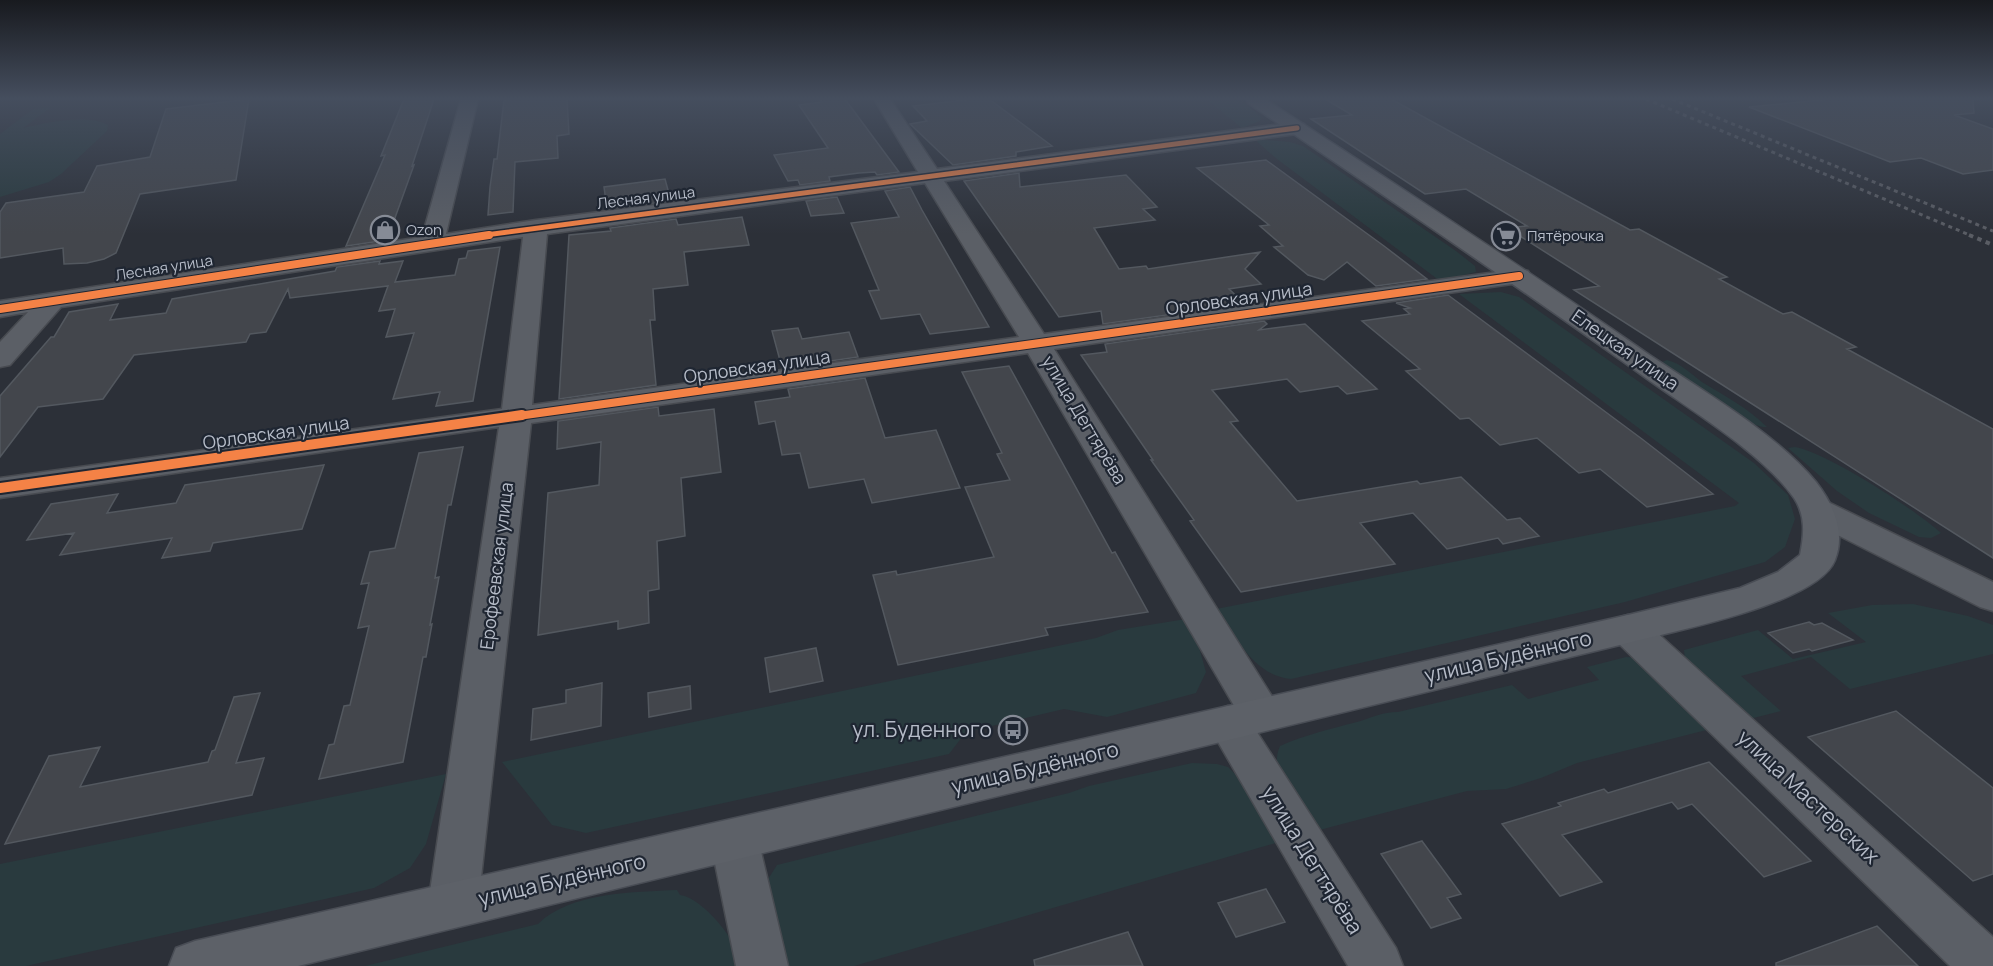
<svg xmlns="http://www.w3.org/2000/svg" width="1993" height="966" font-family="Manrope,sans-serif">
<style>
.green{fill:#293a3e}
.building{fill:#43464c;stroke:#53585f;stroke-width:1.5}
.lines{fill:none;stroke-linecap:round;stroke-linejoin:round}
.minor-casing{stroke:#484b51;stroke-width:3}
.major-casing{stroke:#494d55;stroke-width:3}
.minor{fill:#5b5f66;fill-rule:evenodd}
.major{fill:#5d6168;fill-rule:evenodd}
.rail-far1{stroke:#5a5d64;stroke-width:3;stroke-dasharray:4 4;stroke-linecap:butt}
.rail{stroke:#5a5d64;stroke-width:4;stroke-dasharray:4.5 4.5;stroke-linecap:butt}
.cycleway-far2-casing{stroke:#1f2632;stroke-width:8}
.cycleway-far1-casing{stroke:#1f2632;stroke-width:10}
.cycleway-casing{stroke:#1f2632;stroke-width:14}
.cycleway-far2{stroke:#f48246;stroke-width:5}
.cycleway-far1{stroke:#f48246;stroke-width:8}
.cycleway{stroke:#f48246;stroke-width:10}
.labels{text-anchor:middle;stroke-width:4.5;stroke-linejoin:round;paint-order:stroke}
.far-street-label{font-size:15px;fill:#b6bcc8;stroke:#1f2632}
.far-poi-label{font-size:15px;fill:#b6bcc8;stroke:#1f2632;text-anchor:start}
.street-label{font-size:18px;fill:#b6bcc8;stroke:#1f2632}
.near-street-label{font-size:21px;fill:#b6bcc8;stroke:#1f2632}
.near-poi-label{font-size:21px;fill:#b6bcc8;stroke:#1f2632;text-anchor:end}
</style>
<rect width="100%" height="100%" fill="#2c3038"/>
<path class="green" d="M1206,99C1232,99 1241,97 1261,117L1260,121L1242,128Z
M50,108L23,128C48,123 84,113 108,125L107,131L61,174L49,182L0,197V134L33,109Z
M1254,139L1290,142L1303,146L1456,251L1475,266L1476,272L1440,281L1277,159Z
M1501,292L1519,297L1754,463L1788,495L1795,519L1785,547L1765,562L1625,602L1291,679C1253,675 1237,638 1216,609L1735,506L1739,503L1459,294Z
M1667,360C1682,364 1690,373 1702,382C1725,396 1748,408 1767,427C1749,430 1680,377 1661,365L1662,362Z
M1795,447C1826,452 1916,510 1941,533L1931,538L1919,537L1869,513L1837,491L1788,448Z
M1913,604L1968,616L1993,625V654L1850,689L1811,657L1741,676L1781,711L1577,763L1541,778L1506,789L1467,791L1312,832C1296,808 1267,775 1280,746C1305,735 1330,729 1357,722C1371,718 1382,712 1398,712L1512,685L1528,699L1599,680L1587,667L1626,657L1685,660L1684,650L1758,630L1793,659L1866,642L1828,613L1872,605Z
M1186,619L1198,644L1206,672L1196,693L1107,717L1064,709L966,732L949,754L586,833L552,825L502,762L1096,638L1118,630Z
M1192,763L1217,764L1228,767L1235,774L1279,842L854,966H781L765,884L777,865L1069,793L1089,786Z
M446,774L426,844L410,868L374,888L26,966H0V864Z
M677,890L680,895C704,898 738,943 744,966H365L538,924C570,892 635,892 677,890Z"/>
<path class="building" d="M249,99L236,180L140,194L116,253L104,259L87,263L64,264L63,248L0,258V212L6,203L84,192L97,166L150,157L166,109Z
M404,99H434L412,166L414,165L387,240L346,246L385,155L381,156Z
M517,99H567L569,134L557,136L558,158L515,162L513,212L488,215L490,187L494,159H497L504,100Z
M820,99H845L899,172L877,175L875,172L859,173L829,177L830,181L800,185L798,180L788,181L774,155L828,148L799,105L822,102Z
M973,99H989L1052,146L1016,152V156L953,165L910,124L927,121L913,106Z
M1325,99H1391L1630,230L1639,229L1727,277L1719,279L1783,314L1792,312L1856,347L1847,349L1993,429V558L1574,290L1599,286L1507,228L1527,226L1466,189L1425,194L1311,119L1352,115Z
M1831,99H1973L1974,113L1954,115L1993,129V170L1963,174L1921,158L1890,162L1749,107Z
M1266,160L1384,246L1427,279L1376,286L1347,262L1324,280L1308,275L1274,247L1283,246L1260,226L1269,225L1197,168Z
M1019,173L1020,187L1126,175L1157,207L1143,209L1155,220L1094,228L1119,269L1146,266L1148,269L1260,252L1245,269L1261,284L1229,289L1245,304L1103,324L1101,311L1059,317L964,181Z
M665,179L671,201L607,209L604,187Z
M910,187L922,210L989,327L930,334L920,314L881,319L869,291L879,290L851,223L899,217L885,191Z
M837,197L844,213L811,216L806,201Z
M742,217L749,245L684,252L688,285L653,289L655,320H650L656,385L559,399L569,235L611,231L610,228L676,219L678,225Z
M500,247L473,401L436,406L440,392L393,399L414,333L386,337L395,309L379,311L388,286L290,298L288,289L266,332L250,334L246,342L134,355L103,399L38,407L0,457V396L51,337H54L69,312L118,304L110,320L166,313L172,299L335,271L337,267L380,261L379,264L403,261L395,282L455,275L459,259L466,258L468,251Z
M1448,295L1642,439L1713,494L1647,507L1600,469L1579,473L1537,438L1500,445L1469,418L1460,419L1406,371L1420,369L1362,321L1410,314L1404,309L1410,308L1396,303Z
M1264,321L1267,324L1259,330L1305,324L1377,389L1347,394L1338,386L1300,392L1287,379L1212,390L1238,421L1230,422L1297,501L1417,481L1420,484L1461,477L1507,520L1520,518L1539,536L1503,544L1498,538L1447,549L1413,513L1360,523L1395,564L1241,592L1190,521L1194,520L1151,460H1153L1081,355L1107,352L1105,344Z
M798,328L802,339L849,332L858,357L782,368L772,331Z
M1009,366L1112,553L1115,552L1148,612L1045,628L1048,635L898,665L873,575L896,571L897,575L994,557L965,487L1010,480L997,454L1002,453L962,372Z
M865,378L885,438L936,430L960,488L872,503L864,479L809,488L800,453L782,455L775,421L759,424L755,402L790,397L788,389Z
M658,407L659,416L714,409L721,472L681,478L685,536L657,541L659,589L648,591L649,623L618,629V621L538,635L548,493L599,485L601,442L557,449L558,421Z
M463,447L451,505H448L435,578L439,577L430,625L432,624L426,657H423L403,762L319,779L329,745L334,744L344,706L350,705L369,626L358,628L369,583L361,584L370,552L395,548L419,453Z
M324,465L302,529L213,543L210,551L162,558L172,538L60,555L74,533L27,540L51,504L118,494L107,513L176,503L185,485Z
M1809,622L1814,625L1822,623L1853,640L1812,651L1809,649L1793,653L1768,633Z
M816,648L823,681L770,692L765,658Z
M602,683L601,726L531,740L533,709L566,703V690Z
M690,686L691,709L649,717L648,693Z
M260,693L236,763L264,758L252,795L5,844L49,756L100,747L80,787L208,762L212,751L215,750L234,697Z
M1896,711L1993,788V874L1973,881L1808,737Z
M1709,762L1811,861L1764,877L1692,804L1678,809L1672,802L1562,835L1602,882L1560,896L1502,824L1561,806L1558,803L1604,789L1608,793Z
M1422,841L1461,894L1447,898L1461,918L1431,928L1381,854Z
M1266,889L1285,922L1236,937L1218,903Z
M1877,926L1918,966H1776V963Z
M1128,932L1143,966H1035L1034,960Z"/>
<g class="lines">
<g class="minor-casing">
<path id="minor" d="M461,99H478L446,234L536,220L918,172L874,99H890L937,169L1297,122L1304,124L1306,128L1304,132L1297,134L944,181L1044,334L1519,269L1528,271L1531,276L1528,281L1519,283L1054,349L1276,703L1282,715L1276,727L1261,731L1255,729L1396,948L1403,966H1348L1207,723L1213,711L1228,706L1236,709L1028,353L531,423L478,905L471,921L453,928L435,921L428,905L499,427L0,498V478L502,409L523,237L61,307L10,365L0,367V342L28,312L0,317V301L422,237ZM925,183L1019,337L532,405L547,234Z
M1818,500L1830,503L1993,582V611L1980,607L1806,519L1801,511L1806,503Z
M1628,615L1642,619L1993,937V966H1950L1614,639L1609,629L1614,619Z
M734,819L751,825L758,839L788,966H736L710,839L717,825Z"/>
</g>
<g class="major-casing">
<path id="major" d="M1246,99H1265C1393,183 1522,266 1648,354C1701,390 1776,433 1816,482C1833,504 1846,532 1835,560C1818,604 1673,631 1628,643L298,966H169L176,948L195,941L1628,615L1740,588L1778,572L1800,555C1804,535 1806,516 1794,498C1762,452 1685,407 1639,373C1510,281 1379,192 1248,103Z"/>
</g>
<use href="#minor" class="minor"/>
<use href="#major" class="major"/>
<path class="rail-far1" d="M1646,99L1972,236
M1672,99L1993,231"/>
<path class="rail" d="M1969,235L1993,245"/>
<g class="cycleway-far2-casing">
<path id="cycleway-far2" d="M478,236L1297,128"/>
</g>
<g class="cycleway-far1-casing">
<path id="cycleway-far1" d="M0,309L489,235
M511,417L1519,276"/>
</g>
<g class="cycleway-casing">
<path id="cycleway" d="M0,488L522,415"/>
</g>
<use href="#cycleway-far2" class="cycleway-far2"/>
<use href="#cycleway-far1" class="cycleway-far1"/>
<use href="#cycleway" class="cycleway"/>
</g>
<linearGradient id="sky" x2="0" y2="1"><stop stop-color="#181a1f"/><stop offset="0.42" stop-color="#454e5e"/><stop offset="1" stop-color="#454e5e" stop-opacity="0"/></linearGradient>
<rect width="1993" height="234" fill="url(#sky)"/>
<defs>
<g id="shop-ring" transform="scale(1.5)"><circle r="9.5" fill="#1f2632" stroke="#868b96" stroke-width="1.5"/><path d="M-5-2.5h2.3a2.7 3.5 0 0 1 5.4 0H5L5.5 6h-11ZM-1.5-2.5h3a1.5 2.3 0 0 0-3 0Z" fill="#868b96"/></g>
<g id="supermarket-ring" transform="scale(1.5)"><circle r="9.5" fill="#1f2632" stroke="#868b96" stroke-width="1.5"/><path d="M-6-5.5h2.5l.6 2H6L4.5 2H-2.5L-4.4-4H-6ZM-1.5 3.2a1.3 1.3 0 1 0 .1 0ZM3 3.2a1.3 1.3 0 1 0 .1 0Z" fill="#868b96"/></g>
<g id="bus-ring" transform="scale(1.5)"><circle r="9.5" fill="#1f2632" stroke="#868b96" stroke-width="1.5"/><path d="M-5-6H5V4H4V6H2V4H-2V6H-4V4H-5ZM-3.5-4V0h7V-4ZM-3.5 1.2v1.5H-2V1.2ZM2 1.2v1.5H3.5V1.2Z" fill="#868b96"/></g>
</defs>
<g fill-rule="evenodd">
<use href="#shop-ring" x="385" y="230"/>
<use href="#supermarket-ring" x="1506" y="236"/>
<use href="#bus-ring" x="1013" y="730"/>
</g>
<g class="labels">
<g class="far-street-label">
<text transform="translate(646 198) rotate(-7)" y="5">Лесная улица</text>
<text transform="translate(164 268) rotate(-9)" y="5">Лесная улица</text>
</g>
<g class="far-poi-label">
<text x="406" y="235">Ozon</text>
<text x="1527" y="241">Пятёрочка</text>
</g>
<g class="street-label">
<text transform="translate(1239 299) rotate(-8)" y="6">Орловская улица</text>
<text transform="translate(1625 350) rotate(35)" y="6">Елецкая улица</text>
<text transform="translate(757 367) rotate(-8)" y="6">Орловская улица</text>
<text transform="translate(1084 420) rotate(59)" y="6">улица Дегтярёва</text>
<text transform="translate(276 433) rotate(-8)" y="6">Орловская улица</text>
<text transform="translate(497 566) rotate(-83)" y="6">Ерофеевская улица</text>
</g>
<g class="near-street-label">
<text transform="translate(1508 657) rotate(-13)" y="7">улица Будённого</text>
<text transform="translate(1035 768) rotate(-13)" y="7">улица Будённого</text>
<text transform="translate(1808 797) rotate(43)" y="7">улица Мастерских</text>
<text transform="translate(1312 860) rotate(58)" y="7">улица Дегтярёва</text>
<text transform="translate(562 880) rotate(-13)" y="7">улица Будённого</text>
</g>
<g class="near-poi-label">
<text x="992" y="737">ул. Буденного</text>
</g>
</g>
</svg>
